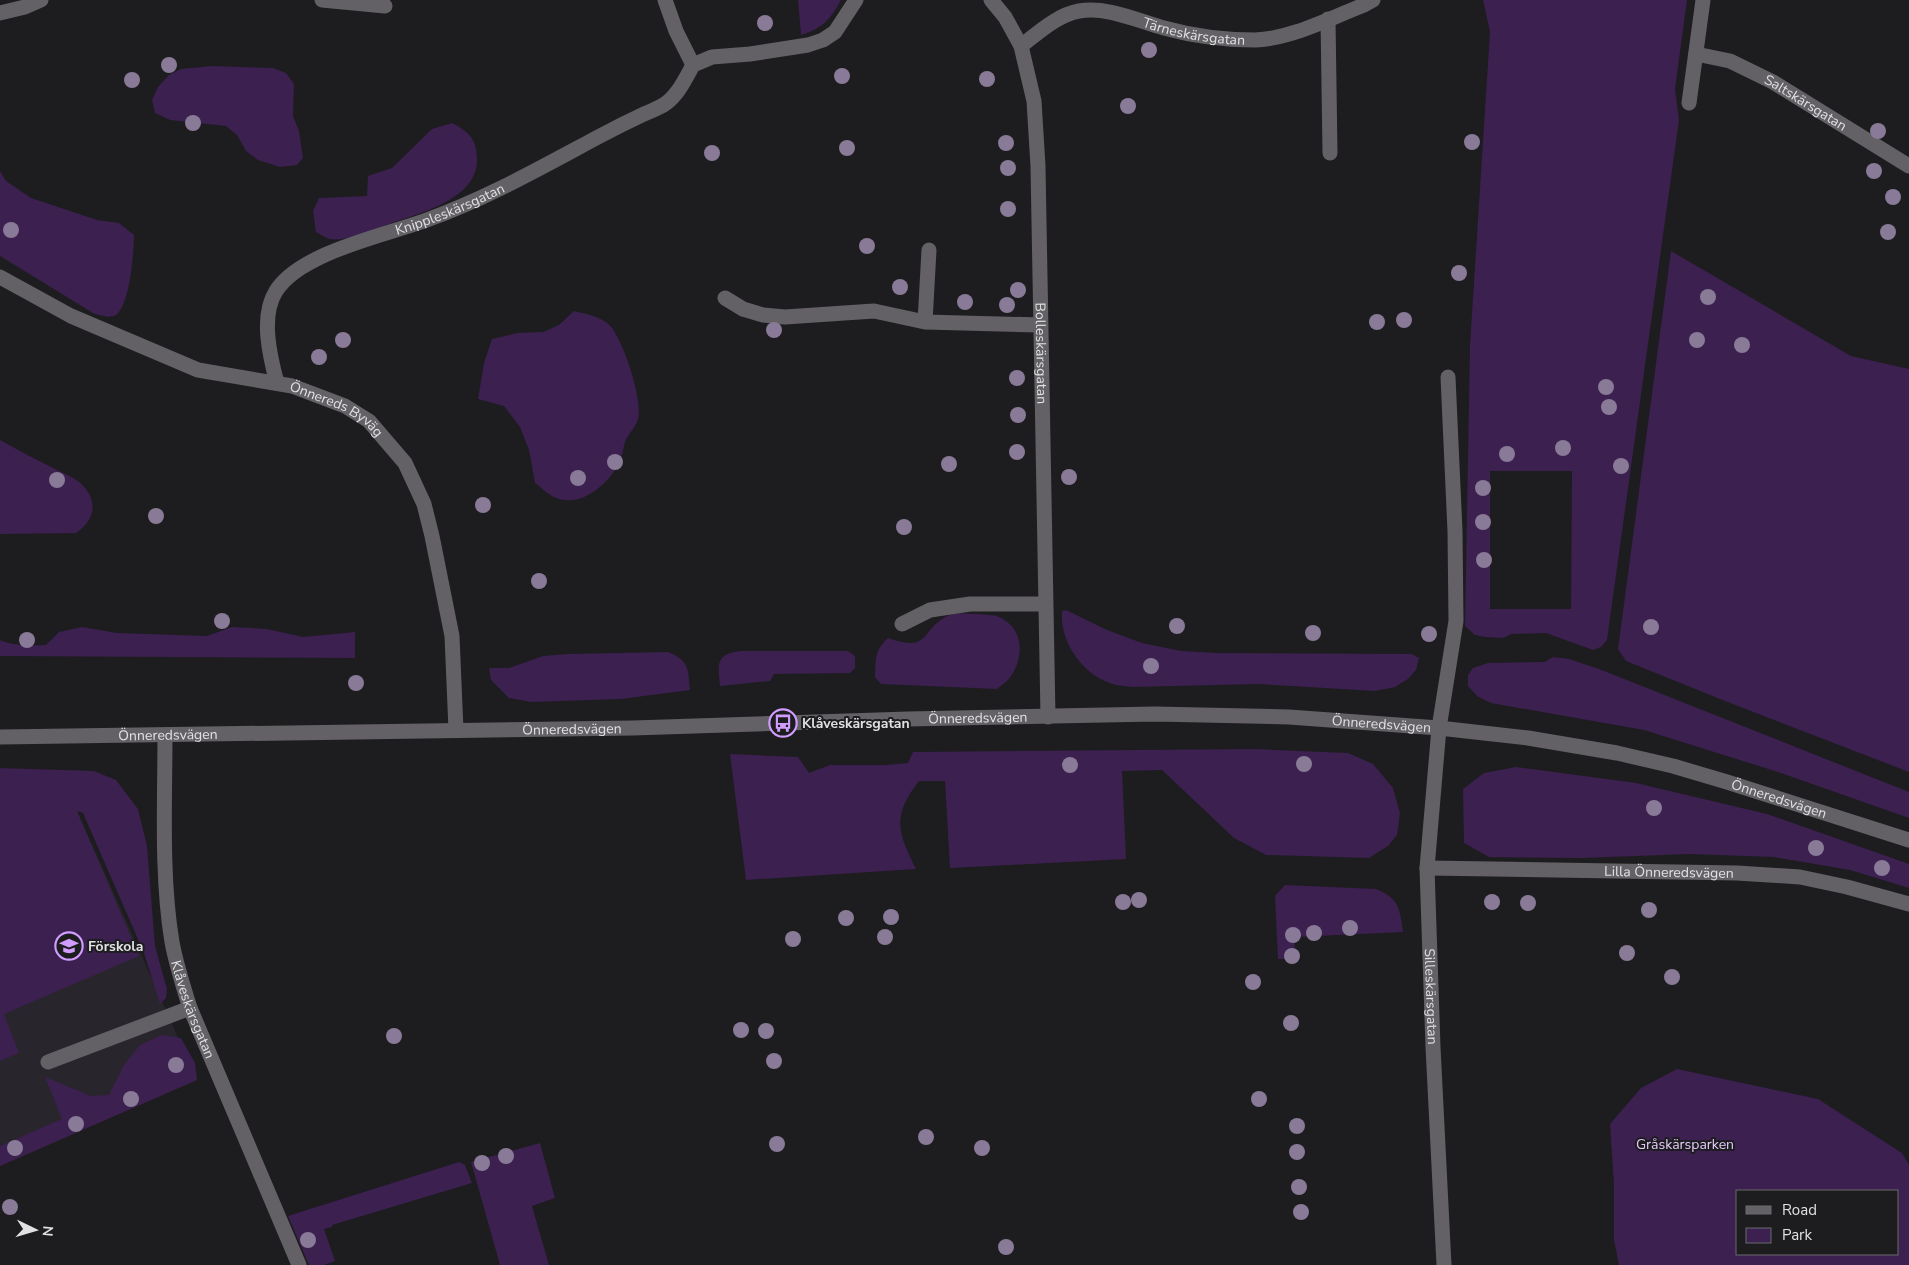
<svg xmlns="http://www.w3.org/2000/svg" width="1909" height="1265" font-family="'Nunito Sans',sans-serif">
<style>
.built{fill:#29252d}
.green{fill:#3b2050;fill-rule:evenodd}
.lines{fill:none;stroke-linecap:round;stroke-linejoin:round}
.service{stroke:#636165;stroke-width:15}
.minor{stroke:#636165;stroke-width:15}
.tertiary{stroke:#636165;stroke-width:15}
.tree{fill:#897b97}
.labels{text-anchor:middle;stroke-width:4;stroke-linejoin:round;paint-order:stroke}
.street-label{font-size:14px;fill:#e1e0e2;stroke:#1d1c1f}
.poi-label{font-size:14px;font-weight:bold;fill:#e1e0e2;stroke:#1d1c1f;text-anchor:start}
.park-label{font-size:14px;fill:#e2c9fa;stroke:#1d1c1f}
</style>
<rect width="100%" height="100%" fill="#1d1c1f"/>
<path class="built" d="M77,811L197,1080L0,1166V812Z"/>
<path class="green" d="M798,0H841C830,20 823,28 801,35Z
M1483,0H1687L1675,89L1679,120L1607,640L1601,647L1593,650L1546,633L1511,634L1503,638L1485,637L1475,635L1465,626L1470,345L1490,32ZM1490,471H1572L1571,609H1490Z
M212,66L273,68L286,73L294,84L293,116L299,131L303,158L297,165L280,167L258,160L246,151L237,135L226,126L170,120L155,113L152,100L158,87L169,75L181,69Z
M452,123C469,132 476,138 477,158C479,199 420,213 389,224C375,229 344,242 330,239C325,238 320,234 316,232L313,211L319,198L367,196L368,176L392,168L432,129Z
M0,171L6,181L31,198L97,220L119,223L134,235C134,251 130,305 116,315C109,319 100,315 93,313L0,256Z
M1671,251L1851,356L1909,369V772L1725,701L1626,661L1618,649Z
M574,311C587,314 604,317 612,328C624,344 643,399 638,419C636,427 628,434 625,442C623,449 622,458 619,464C606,486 580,509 554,497C547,494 541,487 535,483L529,450L520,427L504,406L478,399L484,363L492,339L517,333L543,332L559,325Z
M0,440C18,450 37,460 55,469C63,473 73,477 79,482C99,499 96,520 76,533L0,534Z
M1066,610L1107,630L1142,643L1181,651L1218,653L1412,654L1419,658L1416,670L1408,679L1395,687L1375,691L1258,684L1132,687C1127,686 1121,686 1116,685C1085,678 1059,643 1062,611Z
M978,614C985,615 995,614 1001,618C1025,630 1024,659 1009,679C1006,682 1001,686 997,689L881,684L875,677C876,659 874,651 888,638C931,653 919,631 947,616C955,612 970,614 978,614Z
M82,627L117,633L207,636L232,627L267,629L303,637L355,632V658L0,656V640C14,646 31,646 46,645L59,632Z
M741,651H848L855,656V668L850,673L774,674L770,681L720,686C718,664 715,654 741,651Z
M668,652C690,661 688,669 690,690L621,699L531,702L509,698L491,680L489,668H509L543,656L568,654Z
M1553,657L1569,659L1599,669L1909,792V818L1778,772L1644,730L1491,703L1477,696L1468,686V675L1473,668L1488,663L1545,662Z
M1254,749L1348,753L1373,764L1393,788L1400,813L1397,835L1388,846L1369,858L1266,855L1234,838L1162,770L1122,771L1126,859L950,868L945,781H919C892,816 897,831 916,869L746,880L730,754L798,757L809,773L830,765H887L908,763L913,752Z
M1516,767L1636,783L1767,814L1909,864V888L1850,870L1774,857L1690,854L1582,858L1489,857L1464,843L1463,789L1484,773Z
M0,768L94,771L116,780L138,809L147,846L155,946L167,989L166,998L160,1004L144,953L83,813L77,811L139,956L4,1014L19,1053L0,1061Z
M1285,885L1376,889C1399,898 1400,909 1403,932L1295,937L1294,959H1278L1275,896Z
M162,1035L181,1038L195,1063L197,1080L0,1166V1146L62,1119L45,1077L91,1096L109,1095L124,1065L140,1045Z
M1677,1069L1818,1099L1902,1153L1909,1165V1265H1619L1614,1240V1185L1610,1124L1641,1088ZM1898,1191V1254H1738V1191Z
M540,1143L555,1198L532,1206L549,1265H500L471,1162Z
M459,1162L465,1165L472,1183L332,1225V1227L324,1229L335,1261L324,1265H309L288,1216Z"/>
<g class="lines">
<path class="service" d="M322,0L385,6
M0,13L25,7L41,0
M1328,19L1330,153
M725,298L743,309L763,315L785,317L874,311L925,322L1040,325
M925,322L929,250
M902,624L930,610L970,604H1045
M1439,728L1456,621L1455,531L1448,377
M48,1062L190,1008"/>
<g class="minor">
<path d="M665,0L676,31L693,65"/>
<path id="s1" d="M991,0L1005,17L1021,46L1034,101L1038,166L1048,717"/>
<path id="s2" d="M1021,46C1038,33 1057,15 1079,11C1107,6 1138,21 1164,28C1193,36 1226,40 1255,40C1291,39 1330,18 1364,5L1373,0"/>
<path id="s3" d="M1696,54L1730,61L1773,82L1909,166"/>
<path d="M1689,103L1703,0"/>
<path id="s4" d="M0,277L71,316L198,370L292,386L345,406L369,421L405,463L424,504L432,536L452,636L456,730"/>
<path id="s5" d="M277,383C270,357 260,316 276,291C300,253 382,236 424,221C486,199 542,167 600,136C615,128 629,121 644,114C651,111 659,108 665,104C678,95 686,78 693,65L712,57L750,54L808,45L823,40L835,32L856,0"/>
<path id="s6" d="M1439,728L1427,868L1433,1047L1444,1265"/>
<path id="s7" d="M165,735C165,801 161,876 172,942C176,964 183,986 190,1008L299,1265"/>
<path id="s8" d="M1427,868L1737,873L1800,877L1847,887L1909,904"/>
</g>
<path class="tertiary" id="s9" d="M0,737L633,728L908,719L1155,714L1289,717L1439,728L1528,738L1617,753L1673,766L1727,782L1909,840"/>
</g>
<g class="tree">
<circle cx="765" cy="23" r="8"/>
<circle cx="1149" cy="50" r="8"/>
<circle cx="169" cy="65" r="8"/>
<circle cx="842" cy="76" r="8"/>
<circle cx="987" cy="79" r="8"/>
<circle cx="132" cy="80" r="8"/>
<circle cx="1128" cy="106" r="8"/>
<circle cx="193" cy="123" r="8"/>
<circle cx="1878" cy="131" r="8"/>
<circle cx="1472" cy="142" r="8"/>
<circle cx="1006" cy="143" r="8"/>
<circle cx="847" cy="148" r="8"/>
<circle cx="712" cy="153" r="8"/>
<circle cx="1008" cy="168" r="8"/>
<circle cx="1874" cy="171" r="8"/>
<circle cx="1893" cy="197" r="8"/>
<circle cx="1008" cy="209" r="8"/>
<circle cx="11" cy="230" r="8"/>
<circle cx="1888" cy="232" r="8"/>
<circle cx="867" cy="246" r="8"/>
<circle cx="1459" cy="273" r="8"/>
<circle cx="900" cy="287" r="8"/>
<circle cx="1018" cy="290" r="8"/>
<circle cx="1708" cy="297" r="8"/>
<circle cx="965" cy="302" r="8"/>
<circle cx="1007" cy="305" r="8"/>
<circle cx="1404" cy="320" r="8"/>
<circle cx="1377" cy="322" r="8"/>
<circle cx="774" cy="330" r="8"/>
<circle cx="343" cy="340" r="8"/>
<circle cx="1697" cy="340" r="8"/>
<circle cx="1742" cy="345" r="8"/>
<circle cx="319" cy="357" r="8"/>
<circle cx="1017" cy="378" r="8"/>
<circle cx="1606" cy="387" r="8"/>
<circle cx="1609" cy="407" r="8"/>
<circle cx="1018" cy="415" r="8"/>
<circle cx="1563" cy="448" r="8"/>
<circle cx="1017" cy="452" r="8"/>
<circle cx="1507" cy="454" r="8"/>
<circle cx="615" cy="462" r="8"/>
<circle cx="949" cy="464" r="8"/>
<circle cx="1621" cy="466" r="8"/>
<circle cx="1069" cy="477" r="8"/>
<circle cx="578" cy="478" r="8"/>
<circle cx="57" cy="480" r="8"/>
<circle cx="1483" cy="488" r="8"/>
<circle cx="483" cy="505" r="8"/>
<circle cx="156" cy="516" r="8"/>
<circle cx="1483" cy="522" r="8"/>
<circle cx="904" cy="527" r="8"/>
<circle cx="1484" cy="560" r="8"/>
<circle cx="539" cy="581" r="8"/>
<circle cx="222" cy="621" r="8"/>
<circle cx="1177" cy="626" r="8"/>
<circle cx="1651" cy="627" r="8"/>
<circle cx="1313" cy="633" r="8"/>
<circle cx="1429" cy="634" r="8"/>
<circle cx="27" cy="640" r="8"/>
<circle cx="1151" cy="666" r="8"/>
<circle cx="356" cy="683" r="8"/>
<circle cx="1304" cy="764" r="8"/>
<circle cx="1070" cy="765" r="8"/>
<circle cx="1654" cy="808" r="8"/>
<circle cx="1816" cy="848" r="8"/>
<circle cx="1882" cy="868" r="8"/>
<circle cx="1139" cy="900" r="8"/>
<circle cx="1123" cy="902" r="8"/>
<circle cx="1492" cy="902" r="8"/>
<circle cx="1528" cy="903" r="8"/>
<circle cx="1649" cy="910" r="8"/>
<circle cx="891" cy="917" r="8"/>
<circle cx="846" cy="918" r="8"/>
<circle cx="1350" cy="928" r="8"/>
<circle cx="1314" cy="933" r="8"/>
<circle cx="1293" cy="935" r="8"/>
<circle cx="885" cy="937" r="8"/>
<circle cx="793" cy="939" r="8"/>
<circle cx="1627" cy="953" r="8"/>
<circle cx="1292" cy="956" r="8"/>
<circle cx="1672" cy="977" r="8"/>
<circle cx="1253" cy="982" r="8"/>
<circle cx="1291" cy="1023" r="8"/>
<circle cx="741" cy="1030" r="8"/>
<circle cx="766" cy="1031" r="8"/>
<circle cx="394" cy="1036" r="8"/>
<circle cx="774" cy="1061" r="8"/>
<circle cx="176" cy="1065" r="8"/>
<circle cx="131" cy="1099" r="8"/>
<circle cx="1259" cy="1099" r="8"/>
<circle cx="76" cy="1124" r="8"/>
<circle cx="1297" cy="1126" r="8"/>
<circle cx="926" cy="1137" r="8"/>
<circle cx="777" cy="1144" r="8"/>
<circle cx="15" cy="1148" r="8"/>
<circle cx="982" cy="1148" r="8"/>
<circle cx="1297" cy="1152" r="8"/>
<circle cx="506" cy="1156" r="8"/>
<circle cx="482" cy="1163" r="8"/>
<circle cx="1299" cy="1187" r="8"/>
<circle cx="10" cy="1207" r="8"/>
<circle cx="1301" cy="1212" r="8"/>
<circle cx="308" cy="1240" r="8"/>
<circle cx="1006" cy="1247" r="8"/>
</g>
<defs>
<g id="bus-ring" transform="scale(1.4375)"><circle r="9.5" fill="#1d1c1f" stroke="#d09dfe" stroke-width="1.5"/><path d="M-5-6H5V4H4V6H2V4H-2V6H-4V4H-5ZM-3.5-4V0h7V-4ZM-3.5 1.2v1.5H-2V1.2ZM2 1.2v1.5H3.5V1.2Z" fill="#d09dfe"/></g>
<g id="school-ring" transform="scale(1.4375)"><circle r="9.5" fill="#1d1c1f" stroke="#d09dfe" stroke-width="1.5"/><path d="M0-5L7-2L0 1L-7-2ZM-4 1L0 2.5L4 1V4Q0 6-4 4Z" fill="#d09dfe"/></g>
</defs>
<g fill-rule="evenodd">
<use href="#bus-ring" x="783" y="723"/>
<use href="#school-ring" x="69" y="946"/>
</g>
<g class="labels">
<g class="street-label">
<text dy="5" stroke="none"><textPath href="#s2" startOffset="186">Tärneskärsgatan</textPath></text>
<text dy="5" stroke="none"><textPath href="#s3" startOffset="121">Saltskärsgatan</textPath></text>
<text dy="5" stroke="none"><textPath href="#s5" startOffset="289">Knippleskärsgatan</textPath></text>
<text dy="5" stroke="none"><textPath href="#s1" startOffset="364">Bolleskärsgatan</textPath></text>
<text dy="5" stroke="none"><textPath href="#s4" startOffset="365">Önnereds Byväg</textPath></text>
<text dy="5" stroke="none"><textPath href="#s9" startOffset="978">Önneredsvägen</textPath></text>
<text dy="5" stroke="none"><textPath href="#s9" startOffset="1382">Önneredsvägen</textPath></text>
<text dy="5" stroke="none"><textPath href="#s9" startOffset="572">Önneredsvägen</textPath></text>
<text dy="5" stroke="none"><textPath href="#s9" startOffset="168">Önneredsvägen</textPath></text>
<text dy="5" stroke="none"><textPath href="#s9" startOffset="1788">Önneredsvägen</textPath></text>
<text dy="5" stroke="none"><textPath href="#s8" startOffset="242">Lilla Önneredsvägen</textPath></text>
<text dy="5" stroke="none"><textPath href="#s6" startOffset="269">Silleskärsgatan</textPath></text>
<text dy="5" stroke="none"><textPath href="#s7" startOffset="278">Klåveskärsgatan</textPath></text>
</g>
<g class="poi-label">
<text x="802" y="728">Klåveskärsgatan</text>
<text x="88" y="951">Förskola</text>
</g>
<g class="park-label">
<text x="1685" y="1149">Gråskärsparken</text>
</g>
</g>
<rect x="1736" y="1190" width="162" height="65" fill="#1d1c1f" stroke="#6b6a6d"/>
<rect x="1746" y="1206" width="25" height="8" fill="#636165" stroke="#6b6a6d"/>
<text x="1782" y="1215" font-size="15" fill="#e1e0e2">Road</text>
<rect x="1746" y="1228" width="25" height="15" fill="#3b2050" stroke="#6b6a6d"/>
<text x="1782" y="1240" font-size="15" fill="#e1e0e2">Park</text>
<g transform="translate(35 1230) rotate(95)" stroke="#1d1c1f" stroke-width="4" paint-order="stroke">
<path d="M0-4L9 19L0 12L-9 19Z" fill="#e1e0e2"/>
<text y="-8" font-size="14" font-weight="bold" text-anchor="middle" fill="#e1e0e2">N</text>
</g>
</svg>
